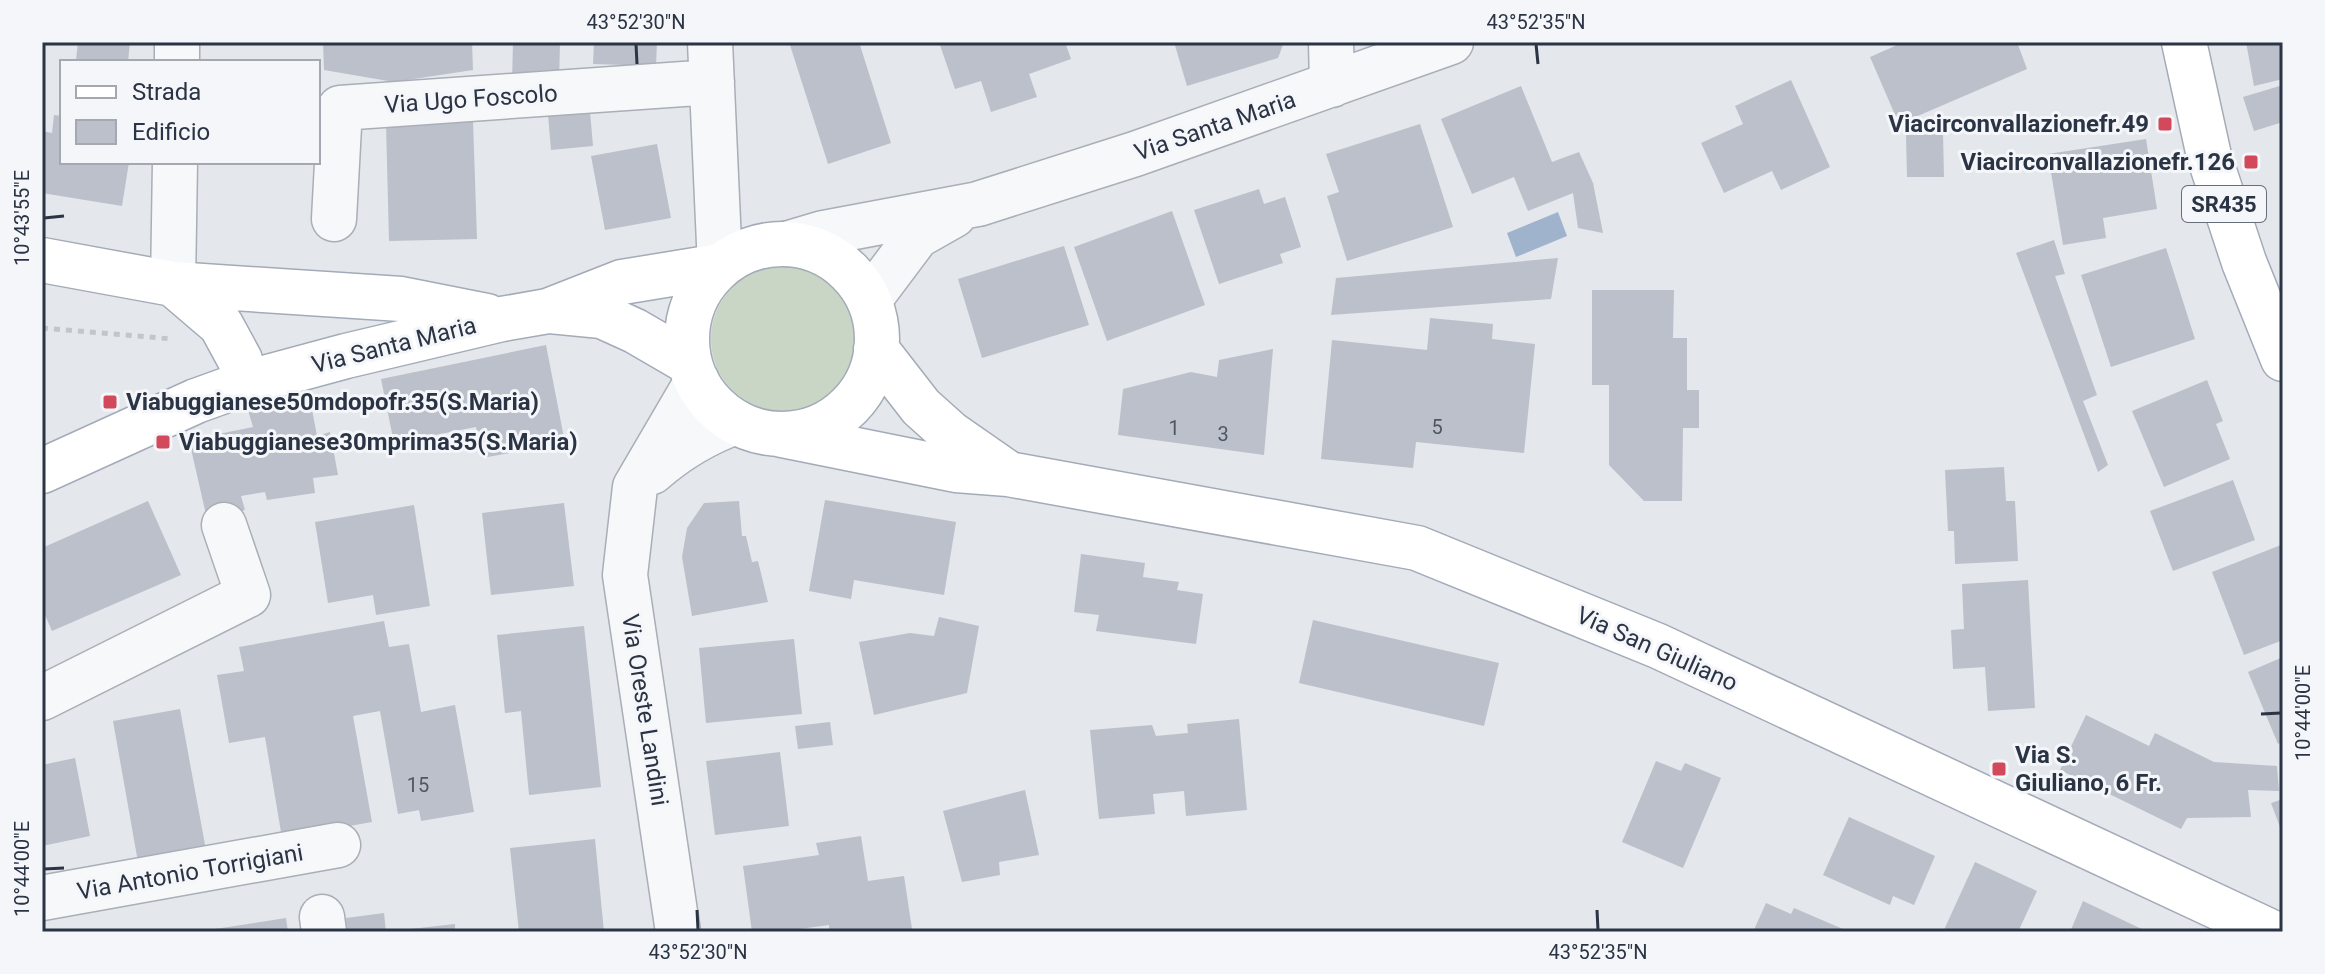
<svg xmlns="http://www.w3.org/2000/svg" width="2325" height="974" font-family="Roboto,sans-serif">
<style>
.green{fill:#c9d6c5}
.water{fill:#9fb4cc}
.building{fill:#bbc0ca}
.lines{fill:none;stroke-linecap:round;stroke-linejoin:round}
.minor-casing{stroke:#a9aeb7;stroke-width:47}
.major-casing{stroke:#a3abb8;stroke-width:47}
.path{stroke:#c2c5cb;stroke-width:5;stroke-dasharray:6 6;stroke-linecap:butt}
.minor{stroke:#f7f8fa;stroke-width:44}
.major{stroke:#fff;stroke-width:44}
.ticks{fill:none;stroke:#2b3445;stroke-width:3}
.poi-dot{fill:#d1495b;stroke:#f4f6f9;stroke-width:3}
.labels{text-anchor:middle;stroke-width:6;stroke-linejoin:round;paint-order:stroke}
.number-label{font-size:20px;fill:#4f5766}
.shield{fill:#f4f6f9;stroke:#676e7b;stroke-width:2}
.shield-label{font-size:22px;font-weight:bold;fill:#2b3445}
.street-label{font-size:24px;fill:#2b3445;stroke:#f4f6f9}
.poi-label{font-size:24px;font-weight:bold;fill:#2b3445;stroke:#f4f6f9;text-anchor:start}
.neatline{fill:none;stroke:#2b3445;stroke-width:3}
.ticks-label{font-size:20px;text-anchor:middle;fill:#2b3445}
</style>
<rect width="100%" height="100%" fill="#e4e7ec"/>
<path class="green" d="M711 339a73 73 0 1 1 146 0a73 73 0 1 1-146 0Z"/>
<path class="water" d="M1558,212L1567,236L1516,257L1507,233Z"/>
<path class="building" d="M78,42H130L128,62L76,60Z
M323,42H472L473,70L394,82L324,70Z
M513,42H560L559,84L512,83Z
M594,42H657L656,66L593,64Z
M789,42H859L891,143L828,164Z
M939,42H1065L1071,59L1029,74L1037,97L991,112L981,81L955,89Z
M1174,42H1284L1278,58L1187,86Z
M1904,42H2017L2027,69L1899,124L1870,57Z
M2246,42H2283V79L2254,86Z
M1791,80L1830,167L1781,190L1772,171L1724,193L1701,143L1743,124L1735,106Z
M2283,85V122L2254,131L2243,97Z
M1521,86L1552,162L1579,152L1593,183L1603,233L1578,228L1573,193L1528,211L1514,177L1472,194L1441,119Z
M589,100L593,146L551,150L547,103Z
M54,115L62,116V162H129L122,206L42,193V131L52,133Z
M473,121L477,239L389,241L386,124Z
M1420,124L1453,227L1347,261L1327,196L1339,192L1326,154Z
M1943,134L1944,177H1907L1906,135Z
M2146,139L2157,209L2103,218L2106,238L2063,245L2048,154Z
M657,144L671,218L605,230L591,156Z
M1259,189L1264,204L1285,197L1301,247L1280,254L1283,263L1219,284L1194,210Z
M1172,211L1205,305L1107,341L1074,247Z
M2054,240L2065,274L2055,276L2097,395L2083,401L2108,465L2098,472L2016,253Z
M1064,246L1089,325L982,358L958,279Z
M2166,248L2195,339L2111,367L2081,275Z
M1558,258L1551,299L1331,315L1336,278Z
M1592,290H1674L1673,338H1687V390H1699V428H1683L1682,501H1644L1609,465V385H1592Z
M1430,318L1493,324L1492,339L1535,344L1524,453L1416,442L1413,468L1321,459L1332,340L1427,350Z
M546,345L565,443L482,458L476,427L394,443L381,379Z
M1273,349L1264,455L1118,435L1123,389L1191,372L1217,377L1219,360Z
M2207,380L2223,421L2216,424L2230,459L2164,487L2132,411Z
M310,399L317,436L330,432L338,475L313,478L315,493L267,500L265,492L241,496L245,510L207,519L189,440L253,427L248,410Z
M2004,467L2006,501H2015L2018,561L1955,564L1954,531H1948L1945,470Z
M2233,480L2255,540L2173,571L2150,511Z
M825,500L956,522L944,595L854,580L851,599L809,591Z
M148,501L181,575L52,631L42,608V548Z
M739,501L742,536H746L752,562L758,561L768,602L692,616L682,557L687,528L704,503Z
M564,503L574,586L491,595L482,513Z
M414,505L430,606L376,615L373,595L328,603L315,522Z
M2281,545L2283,640L2244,655L2212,572Z
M1081,554L1145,563L1143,577L1179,582L1177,590L1203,594L1196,644L1096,631L1099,615L1074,612Z
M2028,580L2035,708L1988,711L1985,667L1953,669L1951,630L1964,629L1962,584Z
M939,617L979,626L967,693L874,715L859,642L910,633L934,636Z
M1313,620L1499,663L1484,726L1299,683Z
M384,621L389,647L409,644L421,712L455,705L474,812L421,821L419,810L398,814L380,711L353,716L372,822L282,838L265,737L229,743L217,675L244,671L239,647Z
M584,626L601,787L529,795L521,711L505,713L497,635Z
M794,639L802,714L706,723L699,648Z
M2283,657V741L2278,744L2248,672Z
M180,709L206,850L138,862L113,721Z
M2086,715L2149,746L2155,733L2214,762L2277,766L2279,791L2248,790L2251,817L2187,818L2181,829L2060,770Z
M1239,719L1247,810L1186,816L1184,791L1153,794L1155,814L1099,819L1090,730L1152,725L1156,736L1188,733L1187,724Z
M830,722L833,745L798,749L795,726Z
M780,752L789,826L715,835L706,761Z
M75,758L90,836L42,846V765Z
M1656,761L1681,771L1685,763L1721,778L1683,868L1622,842Z
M1025,790L1039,855L999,862L1000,875L962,882L943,811Z
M2283,799V835L2271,803Z
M1849,817L1935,856L1914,905L1893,896L1890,905L1823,875Z
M861,836L868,881L904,876L912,929L892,932H829V925L778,932H752L743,866L819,855L816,843Z
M595,839L604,932H519L510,848Z
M1975,862L2037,891L2018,932H1943Z
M2083,901L2148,932H2070Z
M1766,903L1791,914L1794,908L1850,932H1753Z
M384,913L386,932H347L346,918Z
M286,918L288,932H216L215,929Z
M455,924V932H401V930Z"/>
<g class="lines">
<g class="minor-casing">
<path id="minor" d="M710,42L720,266
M1331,42L1332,85
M177,62V42
M334,219L340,108L712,82
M786,244L823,233L978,204L1135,154L1451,42
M173,284L175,162
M869,300L917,236L954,215
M652,472C678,449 703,434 736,422
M42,698L248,595L224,525
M42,898L338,845
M322,917L324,932
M678,932L625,575L635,487L697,381"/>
</g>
<g class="major-casing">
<path id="major" d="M2184,42L2209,156L2244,262L2283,359
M687 339a95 95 0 1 1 190 0a95 95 0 1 1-190 0Z
M42,260L173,284L401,299L487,316
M173,284L221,325L240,360L246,383
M550,311L602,316L635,331L690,363
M876,349L921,407L950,433L1006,472
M777,434L956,470L1008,474L1417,548L1658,646L2271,932
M42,471L196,401L246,383L346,356L502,319L548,311L622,282L720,266"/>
</g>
<path class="path" d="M42,328L172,339"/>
<use href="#minor" class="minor"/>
<use href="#major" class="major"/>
</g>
<path class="ticks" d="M636,44L637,64M1536,44L1538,64M44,218L64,216M2261,714L2281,713M44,869L64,868M697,910L698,930M1597,910L1598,930"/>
<g class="poi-dot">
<rect x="2157" y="116" width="16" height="16" rx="4"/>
<rect x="2243" y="154" width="16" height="16" rx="4"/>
<rect x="102" y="394" width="16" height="16" rx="4"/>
<rect x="155" y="434" width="16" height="16" rx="4"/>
<rect x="1991" y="761" width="16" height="16" rx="4"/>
</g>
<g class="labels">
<g class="number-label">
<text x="1437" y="434">5</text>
<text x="1174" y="435">1</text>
<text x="1223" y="441">3</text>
<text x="418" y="792">15</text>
</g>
<rect class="shield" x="2182" y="186" width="84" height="36" rx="6"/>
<g class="shield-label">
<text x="2224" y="212">SR435</text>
</g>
<g class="street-label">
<text transform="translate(471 99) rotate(-4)" y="8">Via Ugo Foscolo</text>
<text transform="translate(1215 126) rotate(-19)" y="8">Via Santa Maria</text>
<text transform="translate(394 345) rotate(-14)" y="8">Via Santa Maria</text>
<text transform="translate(1657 649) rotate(24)" y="8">Via San Giuliano</text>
<text transform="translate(645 710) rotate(81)" y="8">Via Oreste Landini</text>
<text transform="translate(190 872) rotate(-10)" y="8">Via Antonio Torrigiani</text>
</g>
<g class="poi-label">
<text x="2149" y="132" text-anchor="end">Viacirconvallazionefr.49</text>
<text x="2235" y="170" text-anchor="end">Viacirconvallazionefr.126</text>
<text x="126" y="410">Viabuggianese50mdopofr.35(S.Maria)</text>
<text x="179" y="450">Viabuggianese30mprima35(S.Maria)</text>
<text x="2015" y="763">Via S.<tspan x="2015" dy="28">Giuliano, 6 Fr.</tspan></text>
</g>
</g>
<rect width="2325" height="974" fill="none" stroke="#f4f6f9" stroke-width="88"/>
<rect x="60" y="60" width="260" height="104" fill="#f4f6f9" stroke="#a4a8b1" stroke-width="2"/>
<rect x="76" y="86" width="40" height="12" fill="#ffffff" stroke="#a4a8b1" stroke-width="2"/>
<text x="132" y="100" font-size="24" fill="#2b3445">Strada</text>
<rect x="76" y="120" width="40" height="24" fill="#bbc0ca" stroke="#a4a8b1" stroke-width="2"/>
<text x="132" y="140" font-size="24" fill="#2b3445">Edificio</text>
<rect x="44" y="44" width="2237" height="886" class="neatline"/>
<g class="ticks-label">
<text x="636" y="29">43°52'30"N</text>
<text x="1536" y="29">43°52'35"N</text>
<text transform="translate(22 218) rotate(-90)" y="7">10°43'55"E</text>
<text transform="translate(2303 713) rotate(-90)" y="7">10°44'00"E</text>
<text transform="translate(22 869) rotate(-90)" y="7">10°44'00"E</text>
<text x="698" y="959">43°52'30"N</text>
<text x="1598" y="959">43°52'35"N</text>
</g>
</svg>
